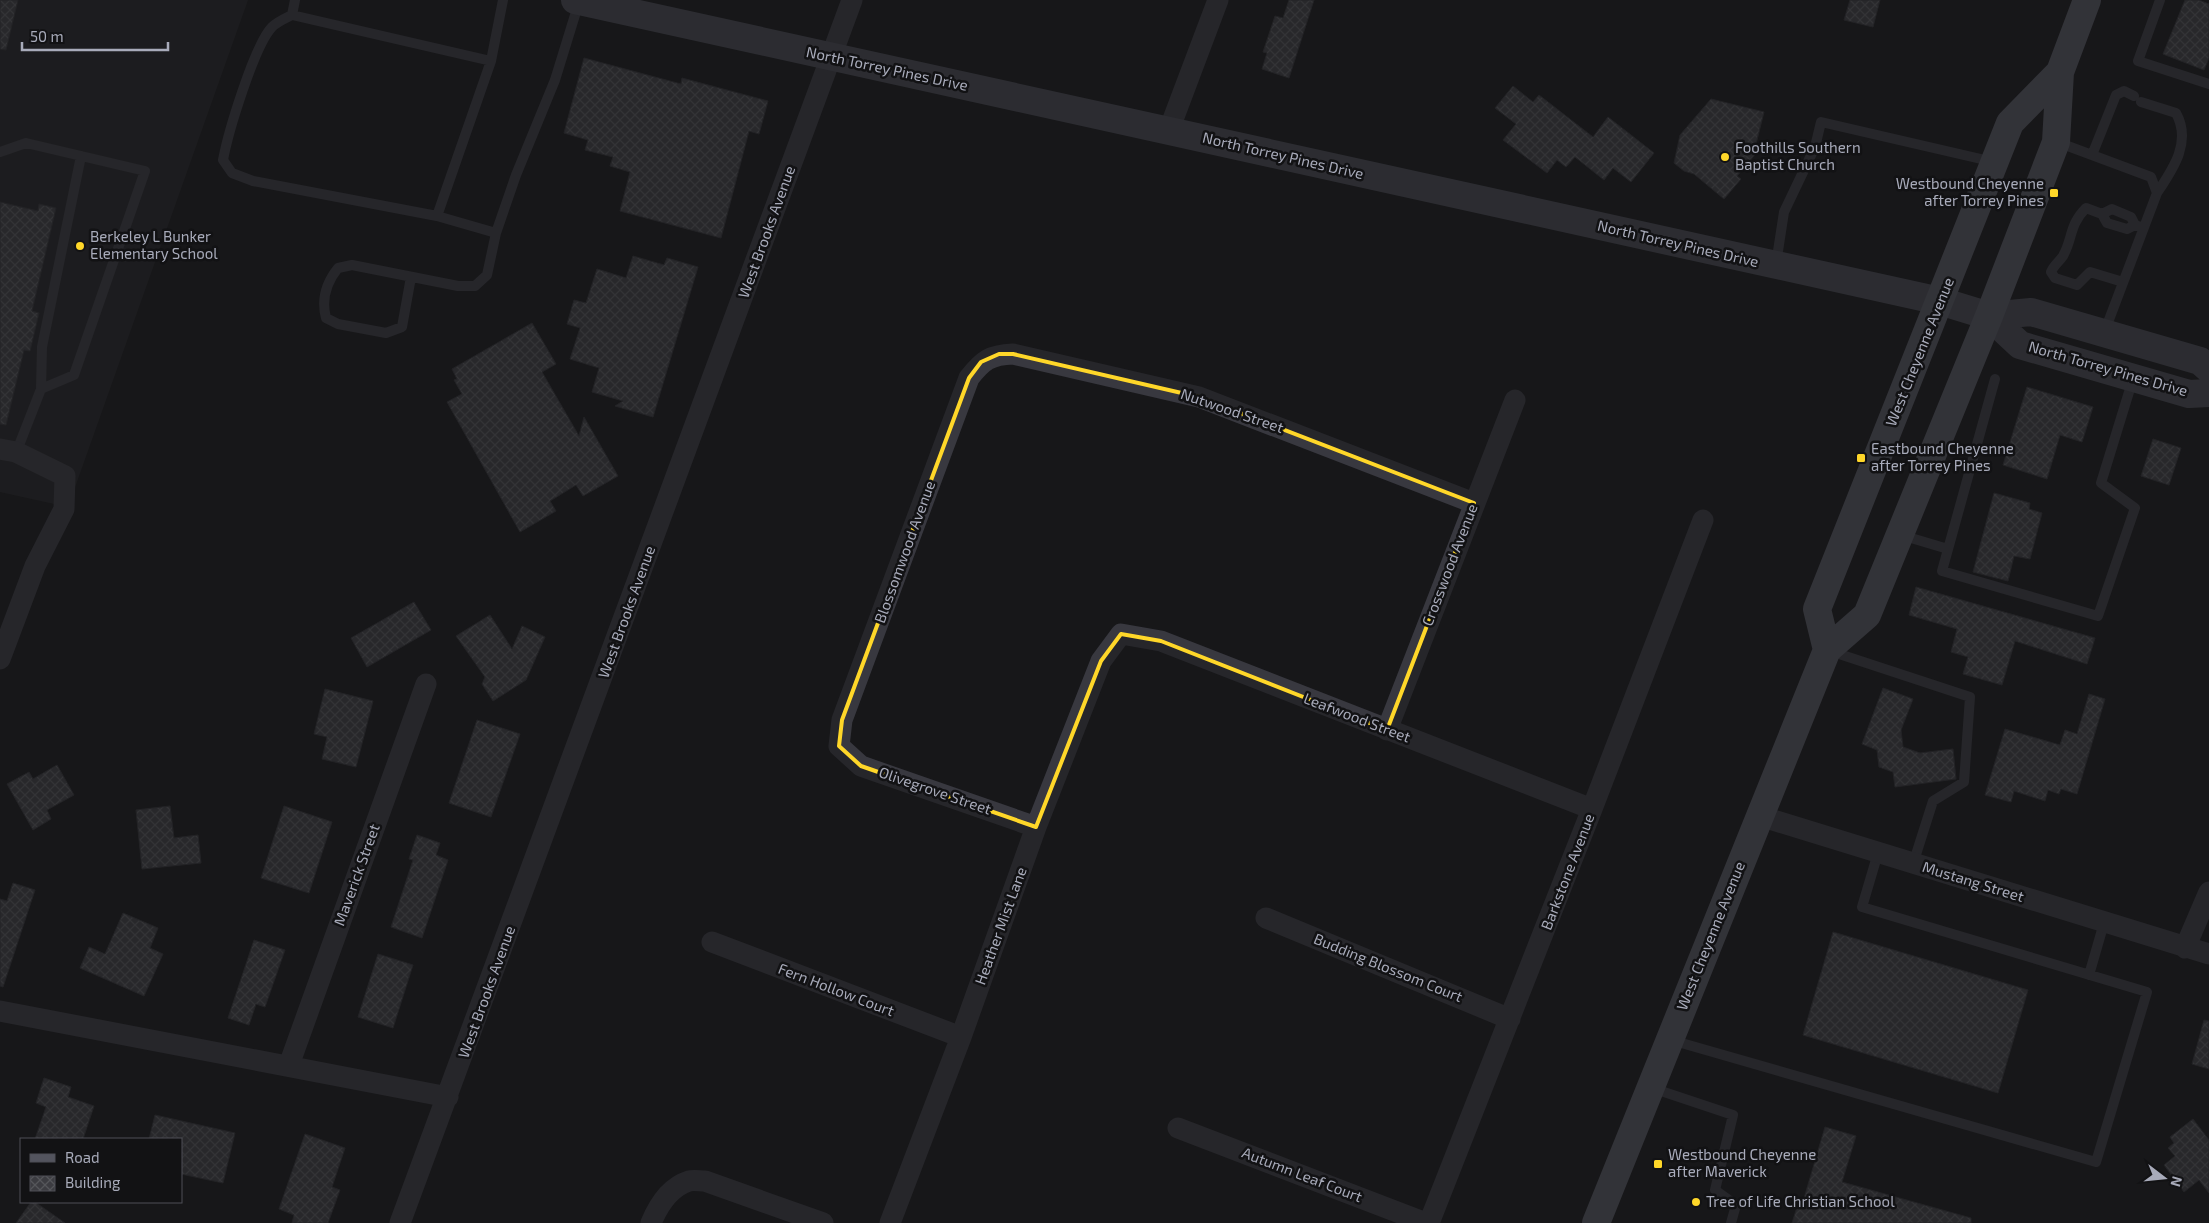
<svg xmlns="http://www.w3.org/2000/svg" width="2209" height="1223" font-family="'Exo 2',sans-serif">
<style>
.built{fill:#232326}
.building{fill:url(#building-cross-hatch);stroke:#313135}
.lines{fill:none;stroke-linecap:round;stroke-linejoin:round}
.service{stroke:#38383f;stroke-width:10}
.minor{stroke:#38383f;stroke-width:21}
.secondary{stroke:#45464f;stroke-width:28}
.primary{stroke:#53545e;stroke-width:28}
.marked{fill:none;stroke:#ffd729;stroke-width:4;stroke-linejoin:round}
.poi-dot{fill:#ffd729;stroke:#121214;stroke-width:2}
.labels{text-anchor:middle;stroke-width:5;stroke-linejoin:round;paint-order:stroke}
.street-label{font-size:15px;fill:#a8abba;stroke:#121214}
.poi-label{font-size:15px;fill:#a8abba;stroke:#121214;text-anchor:start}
</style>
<defs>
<pattern id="building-cross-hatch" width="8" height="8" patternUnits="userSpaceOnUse" patternTransform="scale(1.25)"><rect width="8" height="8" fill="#3c3c41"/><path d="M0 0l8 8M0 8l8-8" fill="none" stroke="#55565a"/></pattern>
</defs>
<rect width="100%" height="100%" fill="#171719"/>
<path class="built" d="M0,0H248L68,507L0,492Z"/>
<path class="building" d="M0,0H18L6,50L0,49Z
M1289,0H1314L1289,78L1262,69L1267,53L1263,52L1275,16L1283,18Z
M1850,0H1880L1873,27L1844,20Z
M2185,0H2199L2209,4V58L2204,70L2163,54Z
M584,58L681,84L682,78L768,101L759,134L749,131L721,238L620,211L630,172L610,166L613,157L585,150L588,140L564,133Z
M1513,86L1533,102L1539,95L1593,137L1608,117L1654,153L1631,182L1613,168L1604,180L1575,157L1566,167L1557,160L1547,173L1503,140L1516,124L1495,108Z
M1711,99L1764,112L1755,148L1758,151L1737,176L1741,179L1724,199L1694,174L1684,171L1674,163L1680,135Z
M0,202L38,211L39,204L56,208L32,311L39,313L30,351L24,350L6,425L0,424Z
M633,256L664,265L667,258L698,267L653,417L615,406L623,401L592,392L599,368L570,359L580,328L567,324L574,300L586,303L597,269L626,278Z
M532,323L556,364L542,372L579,436L584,417L618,476L583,496L576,485L550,501L556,511L520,532L447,402L462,394L454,380L457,379L452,369Z
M2027,387L2093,407L2082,442L2060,435L2047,479L2003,465Z
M2153,439L2181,448L2169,485L2141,476Z
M1994,493L2030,503L2029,509L2042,513L2030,559L2014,556L2008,581L1973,572Z
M1916,587L2095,638L2087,664L2015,641L2002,685L1963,674L1968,657L1951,652L1957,629L1909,615Z
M414,602L431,630L367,667L351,638Z
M490,615L512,649L522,626L545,637L526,680L493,701L482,684L485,677L456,636Z
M1883,688L1913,699L1901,730L1903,747L1920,753L1953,749L1956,779L1895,787L1893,772L1879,767L1877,750L1862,744Z
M325,689L373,701L356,767L322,759L327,737L314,734Z
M2089,694L2105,699L2077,794L2061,789L2059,794L2048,790L2045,801L2014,791L2011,802L1985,795L2005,729L2060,745L2065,730L2077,734Z
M477,720L520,734L491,817L449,803Z
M57,765L74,795L47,810L51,819L33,830L7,784L29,772L33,779Z
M170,806L174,838L198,835L201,863L142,869L136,810Z
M284,806L332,822L309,893L261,878Z
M417,835L440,843L436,855L448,860L422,938L391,927L413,860L409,859Z
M13,883L35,890L3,987L0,986V899L7,901Z
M123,913L158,928L150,948L163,954L144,996L80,968L89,947L105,954Z
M1833,932L2028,990L1998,1093L1803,1035Z
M254,940L285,950L265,1007L256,1004L249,1025L228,1018Z
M378,954L413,965L393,1028L358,1017Z
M2204,1020L2209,1021V1069L2192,1064Z
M44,1078L71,1087L68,1097L94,1106L83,1139H35L46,1107L36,1103Z
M155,1115L235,1133L223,1183L181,1174V1139H149Z
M2193,1119L2209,1140V1193L2199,1180L2184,1192L2164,1165L2175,1156L2168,1148L2174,1143L2170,1137Z
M1825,1127L1856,1136L1842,1182L1971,1218V1223H1792L1798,1204L1802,1205Z
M305,1134L345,1148L332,1187L340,1190L328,1223H292L294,1215L279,1209Z
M31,1202H35L65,1223H16Z"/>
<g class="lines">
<path class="service" d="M295,0L292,15L491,61L503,0
M2160,0L2138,61L2209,84
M292,15C286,18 277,22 272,27C254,46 228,133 223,160L232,173L253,181L437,216
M491,61L437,216L496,233L516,175L555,80L579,2
M2141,102L2176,113C2192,142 2173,169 2157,193
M2057,142L2151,177L2157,193L2104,333
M0,152L26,143L145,171L74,375L41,389L16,453
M2092,155L2116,95L2124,91L2134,96
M2102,214L2112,209L2131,217L2135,225
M1776,264L1784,212L1815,147L1821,122L1994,162
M411,277L402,327L386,333L338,324L326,318C321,299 326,283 338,268L352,265L458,286H475L487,275L496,233
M2123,282L2090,272L2077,285L2055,278L2051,272C2054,265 2059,262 2063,256C2073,238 2069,225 2086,208L2102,214L2107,223L2127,229L2135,225L2143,228
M1995,379L1942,571L2098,616L2135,508L2101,483L2133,379
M41,389L42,347L81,156
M1901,535L1948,549
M1830,651L1970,697L1964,782L1933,801L1913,864
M2089,975L2104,923
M1671,1040L2096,1162L2147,992L1862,907L1878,853
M1652,1088L1733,1115L1715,1190L1736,1205L1731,1223"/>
<path class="minor" d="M1169,130L1218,0
M0,449L16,452L65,476L64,509L35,566L0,659
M1387,730L1515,400
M1760,816L2209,954
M1036,827L861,766L839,746L842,720L969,378C983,360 990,355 1013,354L1199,397L1474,503
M1266,918L1510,1019
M712,942L961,1037
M2185,948L2209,892
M0,1011L448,1097
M289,1065L426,684
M1178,1128L1426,1223
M400,1223L852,0
M651,1223C658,1206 670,1187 689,1181C693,1180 700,1181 705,1181L823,1223
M890,1223L961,1037L1036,827L1101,661L1121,634L1161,641L1592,809
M1429,1223L1592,809L1703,520"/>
<path class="secondary" d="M575,0L1940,301L1989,316L2031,312L2200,361L2209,369
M1989,316L2020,345L2189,394L2209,393"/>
<path class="primary" d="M1827,650L1817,609L2010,123L2060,72
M1596,1223L1827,650L1867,615L1989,316L2056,142L2060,72L2087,0"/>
</g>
<path d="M0 0H2209V1223H0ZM999,354H1013L1199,397L1474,503L1387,730L1161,641L1121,634L1101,661L1036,827L861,766L839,746L842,720L969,378L981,362Z" fill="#171719" fill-opacity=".55" fill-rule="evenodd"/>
<path class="marked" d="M999,354H1013L1199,397L1474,503L1387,730L1161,641L1121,634L1101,661L1036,827L861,766L839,746L842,720L969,378L981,362Z"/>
<g class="poi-dot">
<circle cx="1725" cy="157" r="5"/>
<rect x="2049" y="188" width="10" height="10" rx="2.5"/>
<circle cx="80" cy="246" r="5"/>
<rect x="1856" y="453" width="10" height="10" rx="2.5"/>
<rect x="1653" y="1159" width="10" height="10" rx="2.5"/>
<circle cx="1696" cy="1202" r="5"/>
</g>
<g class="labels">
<g class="street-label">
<text transform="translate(887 69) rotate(12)" y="5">North Torrey Pines Drive</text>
<text transform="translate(1283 156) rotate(13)" y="5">North Torrey Pines Drive</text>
<text transform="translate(767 232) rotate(-70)" y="5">West Brooks Avenue</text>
<text transform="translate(1678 244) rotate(13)" y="5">North Torrey Pines Drive</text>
<text transform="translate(1920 352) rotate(-68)" y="5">West Cheyenne Avenue</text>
<text transform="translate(2108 369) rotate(16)" y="5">North Torrey Pines Drive</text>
<text transform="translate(1232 411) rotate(19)" y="5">Nutwood Street</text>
<text transform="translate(905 552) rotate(-70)" y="5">Blossomwood Avenue</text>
<text transform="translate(1450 565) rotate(-69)" y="5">Crosswood Avenue</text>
<text transform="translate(627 612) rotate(-70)" y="5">West Brooks Avenue</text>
<text transform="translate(1357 718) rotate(21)" y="5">Leafwood Street</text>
<text transform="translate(935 791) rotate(19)" y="5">Olivegrove Street</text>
<text transform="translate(1568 872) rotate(-69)" y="5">Barkstone Avenue</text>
<text transform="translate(357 875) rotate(-70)" y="5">Maverick Street</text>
<text transform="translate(1973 882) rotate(17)" y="5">Mustang Street</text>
<text transform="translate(1001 926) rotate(-70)" y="5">Heather Mist Lane</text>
<text transform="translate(1711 936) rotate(-68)" y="5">West Cheyenne Avenue</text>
<text transform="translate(1388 968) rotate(22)" y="5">Budding Blossom Court</text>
<text transform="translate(836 990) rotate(21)" y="5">Fern Hollow Court</text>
<text transform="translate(487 992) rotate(-70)" y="5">West Brooks Avenue</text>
<text transform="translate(1302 1175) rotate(21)" y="5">Autumn Leaf Court</text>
</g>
<g class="poi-label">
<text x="1735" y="153">Foothills Southern<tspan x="1735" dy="17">Baptist Church</tspan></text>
<text x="2044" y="189" text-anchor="end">Westbound Cheyenne<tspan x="2044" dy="17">after Torrey Pines</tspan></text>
<text x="90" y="242">Berkeley L Bunker<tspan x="90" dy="17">Elementary School</tspan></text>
<text x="1871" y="454">Eastbound Cheyenne<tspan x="1871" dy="17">after Torrey Pines</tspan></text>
<text x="1668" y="1160">Westbound Cheyenne<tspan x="1668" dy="17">after Maverick</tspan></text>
<text x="1706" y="1207">Tree of Life Christian School</text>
</g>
</g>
<rect x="20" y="1138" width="162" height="65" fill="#121214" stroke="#4e4f56"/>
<rect x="30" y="1154" width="25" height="8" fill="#53545e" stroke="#4e4f56"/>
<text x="65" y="1163" font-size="15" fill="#a8abba">Road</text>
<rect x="30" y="1176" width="25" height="15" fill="url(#building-cross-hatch)" stroke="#4e4f56"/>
<text x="65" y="1188" font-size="15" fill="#a8abba">Building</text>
<g transform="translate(2164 1178) rotate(106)" stroke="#121214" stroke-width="4" paint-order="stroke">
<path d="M0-4L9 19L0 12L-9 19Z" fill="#a8abba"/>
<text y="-8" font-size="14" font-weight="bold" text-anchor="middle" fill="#a8abba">N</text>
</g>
<path d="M22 42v8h146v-8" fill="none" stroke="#a8abba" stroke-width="2.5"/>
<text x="30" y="42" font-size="15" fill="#a8abba" stroke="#121214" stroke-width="4" paint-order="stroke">50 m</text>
</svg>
